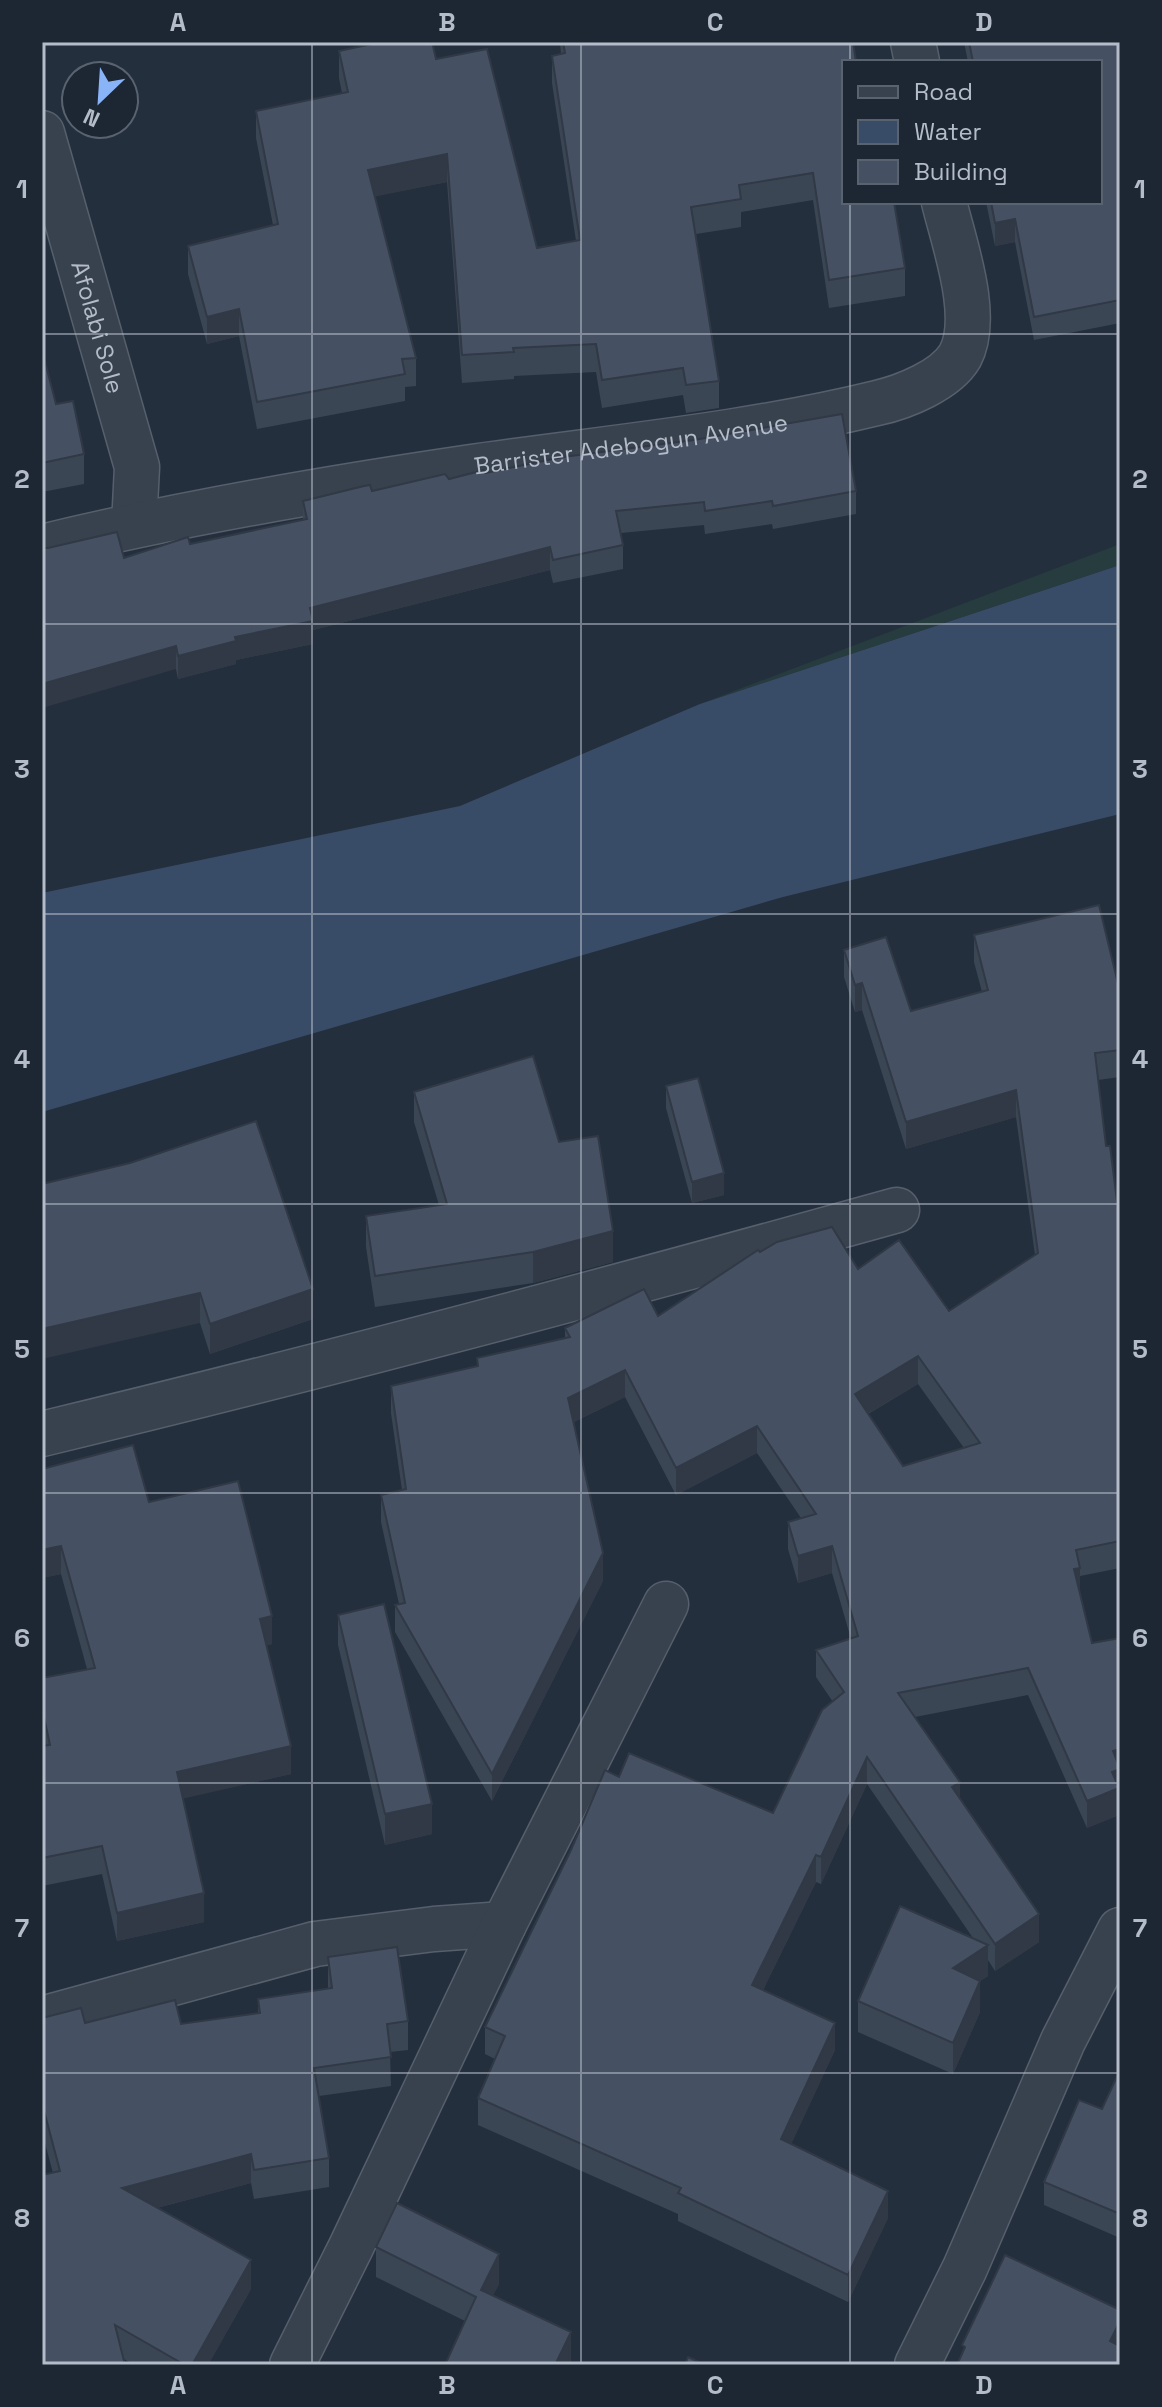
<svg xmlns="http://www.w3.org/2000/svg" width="1162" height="2407" font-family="'Space Grotesk',sans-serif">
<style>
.green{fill:#263c3f}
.water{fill:#394c67}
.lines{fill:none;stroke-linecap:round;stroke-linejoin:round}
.minor-casing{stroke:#565f6c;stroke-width:47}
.minor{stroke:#38414e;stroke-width:44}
.wall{fill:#3b4654;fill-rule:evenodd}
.shaded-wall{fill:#303945}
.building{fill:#455162;stroke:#303945;stroke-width:2;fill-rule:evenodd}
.grid{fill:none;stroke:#b4bcc9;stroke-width:2;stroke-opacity:0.55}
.labels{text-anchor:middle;stroke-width:6;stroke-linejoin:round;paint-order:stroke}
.street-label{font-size:24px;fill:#b4bcc9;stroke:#1d2633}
.neatline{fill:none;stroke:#b4bcc9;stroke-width:3}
.grid-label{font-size:26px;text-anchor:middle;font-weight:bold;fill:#b4bcc9}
</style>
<rect width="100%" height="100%" fill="#242f3e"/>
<path class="green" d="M1120,544V565L700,704Z"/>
<path class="water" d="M1120,565V814L783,897L42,1112V893L460,806L700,704Z"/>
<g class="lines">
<g class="minor-casing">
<g id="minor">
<path d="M913,42L917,62"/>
<path id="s1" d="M42,133L137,467L134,525"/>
<path id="s2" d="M42,547C181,513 323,489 465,468C602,448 742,436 877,403C904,397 946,380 960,356C981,317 954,243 944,202"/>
<path d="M42,1434C329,1365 613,1289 897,1210"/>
<path d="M42,2019L315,1944L434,1929L504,1924"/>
<path d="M292,2365L351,2247L504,1924L666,1604"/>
<path d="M917,2365L965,2268L1063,2041L1120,1930"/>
</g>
</g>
<use href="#minor" class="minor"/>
</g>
<path class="wall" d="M560,42H853L844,202L905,268V296L829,308L813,200L741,212V227L696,234L719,381V408L686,413L683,395L602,408L596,372L514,376V379L462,383L447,182L375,196L416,358V386L405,387V401L257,429L239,336L207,344L188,274V246L273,225L256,138V111L342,93L339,78V51L436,59L537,248L576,241L552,83V56L561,54Z
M964,42H1120V323L1034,340L1015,242L995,246L986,202H1100V62H968Z
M42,350L56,404L84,454V484L42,492Z
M485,473L856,491V514L773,529L772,524L705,534L704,525L621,533L623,545V569L553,583L550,570L313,630V644L236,660V664L178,679L176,669L124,558L303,520V501Z
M974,935L1120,992V1077L1098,1080L1106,1146L1120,1225V1568L1080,1576V1592L1092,1643L1120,1638V1796L1119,1797V1815L1087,1828L1028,1695L915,1717L1039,1942L995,1971L988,1960V1976L980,1981V2012L953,2074L858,2032V2001L973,1938L867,1784L821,1884L816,1882L763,1990L835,2050L791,2144L888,2218L848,2302L678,2221V2214L478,2125V2098L495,2059L485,2054V2027L619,1777L773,1813L833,1702L816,1677V1650L851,1639L832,1573L798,1583L788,1549V1522L801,1518L757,1453L676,1495L625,1397L574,1422L603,1581L492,1801L395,1632V1605L399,1604L381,1522V1495L402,1490L391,1413V1386L477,1367V1358L565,1338V1328L658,1316L760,1252L858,1269L949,1311L1035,1255L1016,1117L906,1149L862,1010L855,1012L844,977V950L911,1011L982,992L974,962ZM918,1384L964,1448L903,1466L868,1414Z
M666,1086L724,1195L692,1203L666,1108Z
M414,1092L559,1142L613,1262L533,1283L375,1307L366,1247V1216L439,1205L414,1122Z
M42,1184L313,1319L210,1354L200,1323Z
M42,1469L149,1502L272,1644L267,1645L291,1774L183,1798L204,1922L117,1941L102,1874L42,1886V1746H44L42,1736V1678L87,1669L61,1574L42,1578Z
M338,1615L432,1834L385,1845L338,1645Z
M328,1957L408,2021V2050L390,2052L391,2086L319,2096L329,2158V2187L254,2199L251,2183L157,2208L251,2289L208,2365H134L124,2359L53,2173L42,2132V2018L85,2023L181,2024L258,2014V1999L328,1988Z
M1120,2070V2238L1044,2205V2182L1102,2109Z
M376,2247L499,2284L493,2295L571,2361L569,2365H445L465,2321L376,2277Z"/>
<path class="shaded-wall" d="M447,154V182L368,198V170Z
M1015,219V242L995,246V223Z
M239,309V336L207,344V317Z
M550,547V570L313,630V644L236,660V664L178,679V656L235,637L310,608Z
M176,646V669L42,708V684Z
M862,983V1010L855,1012V985Z
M1016,1090V1117L906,1149V1122Z
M724,1173V1195L692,1203V1182Z
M613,1231V1262L533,1283V1252Z
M313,1289V1319L210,1354V1324Z
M200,1293V1323L42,1359V1329Z
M918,1356V1384L855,1421V1394Z
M625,1370V1397L568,1425V1398Z
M757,1426V1453L676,1495V1468Z
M61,1546V1574L42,1578V1550Z
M832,1546V1573L798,1583V1556Z
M603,1553V1581L492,1801V1774Z
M1080,1568V1595L1074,1569Z
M272,1616V1644L260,1647V1619Z
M291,1746V1774L177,1800V1772Z
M1120,1749V1796L1119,1797V1815L1087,1828V1801L1112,1772L1113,1751Z
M867,1757V1784L821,1884V1857Z
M960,1782V1809L952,1787Z
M432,1804V1834L385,1845V1814Z
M816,1855V1882L752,2012V1985Z
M204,1893V1922L117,1941V1913Z
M1039,1914V1942L995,1971V1944Z
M988,1945V1976L953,1999V1968Z
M980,1981V2012L953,2074V2043Z
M835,2023V2050L781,2166V2139Z
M251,2154V2183L122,2217V2188Z
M888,2191V2218L848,2302V2275Z
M499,2254V2284L481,2319V2290Z
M251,2260V2289L208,2365H192Z
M1120,2321V2349L1110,2341Z
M571,2332V2361L569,2365H555Z"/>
<path class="building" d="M381,42H432L436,59L487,49L537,248L580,240L552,56L565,53L563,42H853L856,62H844V202H894L905,268L829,280L813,173L739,185L741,199L691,207L719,381L686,385L683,368L602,380L596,344L513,348L514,352L462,355L447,154L368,170L416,358L402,359L405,374L257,402L239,309L207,317L188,246L278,224L256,111L348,92L339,51Z
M969,42H1120V300L1034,317L1015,219L995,223L991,202H1100V62H973Z
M42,350L56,404L73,401L84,454L42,463Z
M842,414L856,491L773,506L772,501L705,511L704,502L616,511L623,545L553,560L550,547L310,608L313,621L235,637L236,641L178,656L176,646L42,684V548H48L117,532L124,558L188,537L190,544L307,519L303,501L364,486L370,485L372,491L445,474L449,479L484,470L485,473L563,457L694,440Z
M1099,905L1120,992V1050L1095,1053L1106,1146H1110L1120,1225V1541L1076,1550L1080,1568L1074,1569L1092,1643L1120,1638V1749L1113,1751L1120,1769L1112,1772L1119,1788L1087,1801L1028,1668L898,1693L960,1782L952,1787L1039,1914L995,1944L867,1757L821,1857L816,1855L752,1985L835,2023L781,2139L888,2191L848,2275L678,2193L681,2188L478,2098L505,2036L485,2027L571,1850L605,1770L619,1777L629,1753L773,1813L822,1710L844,1692L816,1650L858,1636L832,1546L798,1556L788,1522L816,1514L757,1426L676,1468L625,1370L568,1398L603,1553L492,1774L395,1605L405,1603L381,1495L406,1489L391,1386L478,1366L477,1358L570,1337L565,1328L644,1289L658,1316L758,1250L760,1252L777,1242L832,1227L858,1269L899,1240L949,1311L1038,1253L1016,1090L906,1122L862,983L855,985L844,950L886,937L911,1011L988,990L974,935ZM918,1356L980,1443L903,1466L855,1394Z
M533,1056L559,1142L598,1136L613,1231L533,1252L375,1276L366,1216L447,1204L414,1092Z
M698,1078L724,1173L692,1182L666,1086Z
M256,1121L313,1289L210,1324L200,1293L42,1329V1184L130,1163Z
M133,1445L149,1502L238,1481L272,1616L260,1619L291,1746L177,1772L204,1893L117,1913L102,1846L42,1858V1746L50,1745L42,1708V1678L95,1668L61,1546L42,1550V1469Z
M384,1604L432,1804L385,1814L338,1615Z
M900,1906L988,1945L953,1968L980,1981L953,2043L858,2001Z
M397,1947L408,2021L387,2024L391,2057L314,2068L329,2158L254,2170L251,2154L122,2188L251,2260L192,2365H185L115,2325L125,2365H42V2175L60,2171L42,2103V2018L81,2008L85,2023L175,2000L181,2024L260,2013L258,1999L332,1988L328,1957Z
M1120,2070V2214L1044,2182L1079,2100L1102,2109Z
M397,2203L499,2254L481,2290L571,2332L555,2365H445L476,2297L376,2247Z
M1005,2255L1120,2310V2321L1110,2341L1120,2346V2365H957L965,2347L962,2345Z
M688,2357L705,2365H685Z"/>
<path class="grid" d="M312,42V2365M581,42V2365M850,42V62M850,202V2365M42,334H1120M42,624H1120M42,914H1120M42,1204H1120M42,1493H1120M42,1783H1120M42,2073H1120"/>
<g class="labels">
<g class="street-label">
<text dy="8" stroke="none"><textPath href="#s1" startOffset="202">Afolabi Sole</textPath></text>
<text dy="8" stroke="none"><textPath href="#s2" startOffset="598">Barrister Adebogun Avenue</textPath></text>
</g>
</g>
<rect width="1162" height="2407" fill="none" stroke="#1d2633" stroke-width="88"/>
<rect x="842" y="60" width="260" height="144" fill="#1d2633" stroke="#59626f" stroke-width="2"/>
<rect x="858" y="86" width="40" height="12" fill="#38414e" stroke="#59626f" stroke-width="2"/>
<text x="914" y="100" font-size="24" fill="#b4bcc9">Road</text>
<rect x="858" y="120" width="40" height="24" fill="#394c67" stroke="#59626f" stroke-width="2"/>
<text x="914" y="140" font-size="24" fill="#b4bcc9">Water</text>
<rect x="858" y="160" width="40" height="24" fill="#455162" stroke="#59626f" stroke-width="2"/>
<text x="914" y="180" font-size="24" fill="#b4bcc9">Building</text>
<g transform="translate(100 100) rotate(205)"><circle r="38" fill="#1d2633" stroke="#59626f" stroke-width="2"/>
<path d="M0-6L14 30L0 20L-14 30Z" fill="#8ab4f8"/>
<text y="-12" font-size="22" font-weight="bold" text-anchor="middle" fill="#b4bcc9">N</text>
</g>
<rect x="44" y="44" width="1074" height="2319" class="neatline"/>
<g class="grid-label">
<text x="178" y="31">A</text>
<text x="447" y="31">B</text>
<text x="715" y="31">C</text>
<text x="984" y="31">D</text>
<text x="22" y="198">1</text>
<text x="1140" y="198">1</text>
<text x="22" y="488">2</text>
<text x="1140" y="488">2</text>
<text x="22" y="778">3</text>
<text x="1140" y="778">3</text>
<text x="22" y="1068">4</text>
<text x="1140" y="1068">4</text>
<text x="22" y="1358">5</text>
<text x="1140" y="1358">5</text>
<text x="22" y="1647">6</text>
<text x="1140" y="1647">6</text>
<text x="22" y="1937">7</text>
<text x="1140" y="1937">7</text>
<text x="22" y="2227">8</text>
<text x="1140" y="2227">8</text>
<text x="178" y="2394">A</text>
<text x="447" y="2394">B</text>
<text x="715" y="2394">C</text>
<text x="984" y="2394">D</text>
</g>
</svg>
